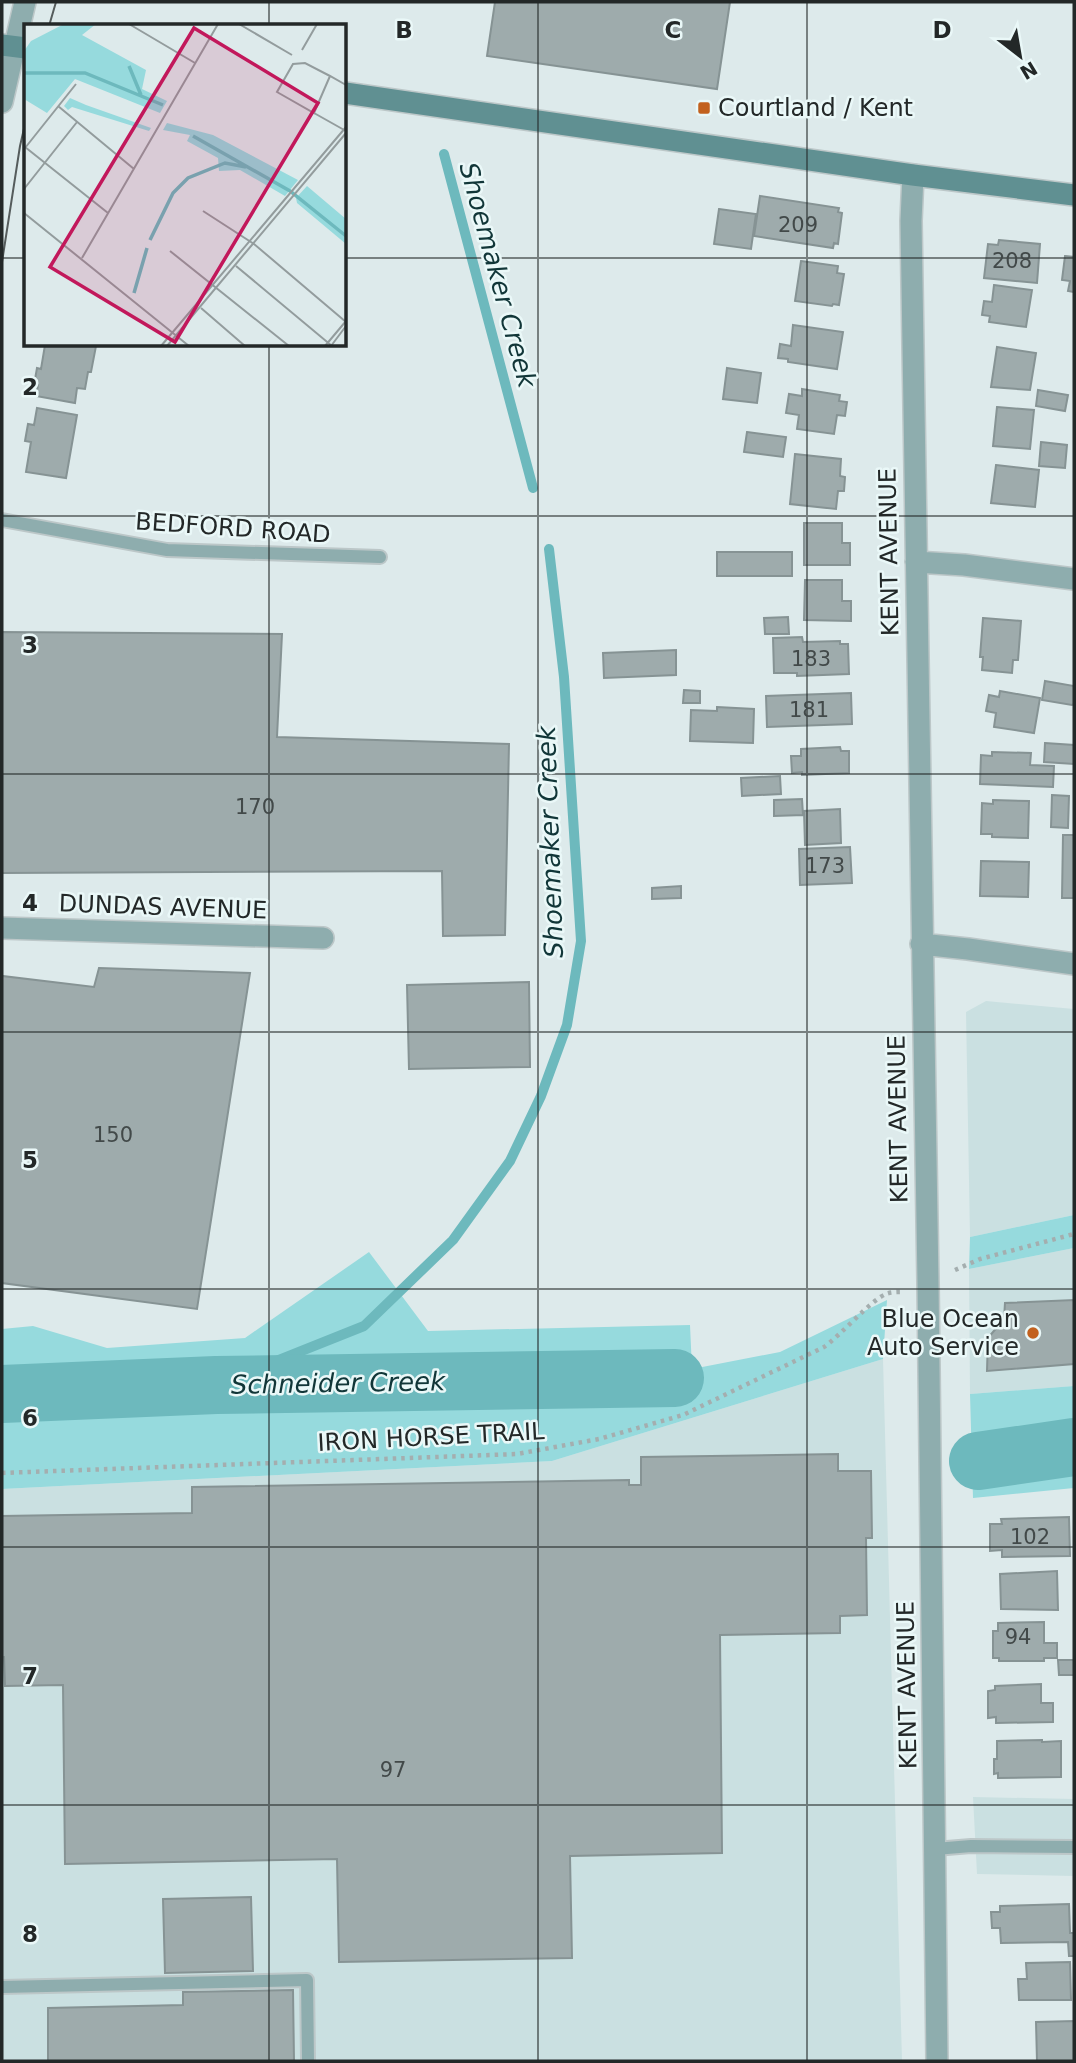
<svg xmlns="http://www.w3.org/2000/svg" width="1076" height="2063" font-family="'DejaVu Sans',sans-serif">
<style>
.built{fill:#cae0e1}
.green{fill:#96dadd}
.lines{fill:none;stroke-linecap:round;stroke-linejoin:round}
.stream{stroke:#6db9bd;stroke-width:10}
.river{stroke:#6db9bd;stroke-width:58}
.building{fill:#9eabac;stroke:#869394;stroke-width:2}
.lane-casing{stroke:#bcc7c8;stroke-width:16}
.street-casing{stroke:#bcc7c8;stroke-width:24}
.secondary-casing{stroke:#bcc7c8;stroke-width:24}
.path{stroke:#a4aeaf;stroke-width:4.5;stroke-dasharray:3.5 5;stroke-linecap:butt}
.lane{stroke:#8eadae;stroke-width:12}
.street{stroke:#8eadae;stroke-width:21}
.secondary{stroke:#609092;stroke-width:21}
.tram{stroke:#555c5c;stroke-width:2}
.grid{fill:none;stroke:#232828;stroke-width:2;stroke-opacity:0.55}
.poi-dot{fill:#c2611e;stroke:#eaf8f8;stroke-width:2.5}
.labels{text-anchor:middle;stroke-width:5;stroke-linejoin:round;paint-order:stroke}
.number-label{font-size:21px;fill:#424949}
.poi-label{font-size:24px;fill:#232828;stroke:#eaf8f8;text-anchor:start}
.street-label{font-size:24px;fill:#232828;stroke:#eaf8f8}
.water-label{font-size:26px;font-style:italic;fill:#113638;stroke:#eaf8f8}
.inset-river{fill:none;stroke:#6db9bd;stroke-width:3.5}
.inset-road{fill:none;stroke:#939c9d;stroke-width:2}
.view{fill:#c2185b;fill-opacity:0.15;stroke:#c2185b;stroke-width:3.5}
.inset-edge{fill:none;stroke:#232828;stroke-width:3.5}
.grid-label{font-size:23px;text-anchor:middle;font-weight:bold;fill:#232828;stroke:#eaf8f8;stroke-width:5;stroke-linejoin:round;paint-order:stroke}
</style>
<rect width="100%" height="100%" fill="#ddeaeb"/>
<path class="built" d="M986,1001L1074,1009V1215L970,1237L966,1012Z
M1074,1248V1386L970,1394L969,1269Z
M883,1359L902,2061H2V1489L552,1461Z
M973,1797L1074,1799V1876L977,1874Z"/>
<path class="green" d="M1074,1215V1248L969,1269L970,1237Z
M369,1252L428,1331L690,1325L692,1369L780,1352L887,1300L883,1359L552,1461L2,1489V1329L33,1326L107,1348L245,1338Z
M1074,1386V1488L973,1498L970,1394Z"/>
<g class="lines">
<path class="stream" d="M444,154L533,488
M216,1385L364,1326L453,1240L510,1161L541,1096L567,1025L581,941L564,677L549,549"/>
<path class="river" d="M2,1394L216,1385L675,1378
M978,1461L1074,1447"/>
</g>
<path class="building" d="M495,2H730L717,89L487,56Z
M760,196L839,208L838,212L842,213L838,244L834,243L833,248L754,236Z
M719,209L756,214L751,249L714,244Z
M999,240L1040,244L1037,283L984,278L988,244L998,245Z
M1065,256L1074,257V292L1068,291L1070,281L1062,280Z
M801,261L838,266L837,273L844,274L839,305L833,304L832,306L795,301Z
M994,285L1032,290L1026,327L989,322L990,316L982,315L984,301L992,302Z
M793,325L843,332L837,369L788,362V359L778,358L780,344L791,346Z
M45,345L96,346L91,372H88L85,389L77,388L75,403L36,396L38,385H34L37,368L41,369Z
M997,347L1036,353L1030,390L991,387Z
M727,368L761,373L757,403L723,399Z
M802,389L840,395L839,401L847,402L845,416L837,415L834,434L797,429L799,415L786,413L789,394L802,396Z
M1038,390L1068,395L1065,411L1036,406Z
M997,407L1034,410L1030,449L993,446Z
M37,408L77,415L66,478L26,472L31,442L25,441L28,424L34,425Z
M747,432L786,437L783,457L744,452Z
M1041,442L1067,445L1065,468L1039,466Z
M795,454L841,459L840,476L845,477L844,491H838L836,509L790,504Z
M996,465L1039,470L1035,507L991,503Z
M804,523H842V543H850V565H804Z
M717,552H792V576H717Z
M805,580H842V601H851V621L804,620Z
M788,617L789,634H765L764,618Z
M983,618L1021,621L1018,660H1013L1012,673L982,670L983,657H980Z
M2,632L282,634L277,737L509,744L505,935L443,936L442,871L2,873Z
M802,637L803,642L840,641V644H848L849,674L797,676V673H774L773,638Z
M676,650V675L604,678L603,653Z
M1045,681L1074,686V704L1072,705L1042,700Z
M684,690L700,691V703H683Z
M1000,691L1040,698L1034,733L994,727L996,713L986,711L989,695L999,697Z
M851,693L852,724L767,727L766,696Z
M717,707L754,709L753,743L690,741L691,710L717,711Z
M1045,743L1074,745V764L1044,762Z
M840,747L841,751H849V773L802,775V772L792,773L791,756H801V749Z
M992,752L1031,753L1030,765L1054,766L1053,787L980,784L981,755L992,756Z
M780,776L781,794L742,796L741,778Z
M1052,795L1069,796L1068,828L1051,827Z
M802,799L803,815L774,816V800Z
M993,800L1029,801L1028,838L992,837V834H981L982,803L993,804Z
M840,809L841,843L805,845L804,811Z
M1063,835H1074V898H1062Z
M850,847L852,883L800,885L799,849Z
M981,861L1029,862L1028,897L980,896Z
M681,886V898L652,899V888Z
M99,968L250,973L197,1309L2,1283V976L94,987Z
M529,982L530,1067L409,1069L407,985Z
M1074,1300V1364L987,1371L988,1338L1004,1319L1005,1303Z
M838,1454V1471H871L872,1538H866L867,1615L840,1616V1633L720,1635L722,1853L570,1856L572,1958L339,1962L337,1859L65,1864L63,1685L5,1686L4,1657H2V1516L192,1513V1487L629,1480V1485H641V1457Z
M1069,1517L1070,1556L1002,1557V1550L990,1551V1524H1002L1001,1519Z
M1057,1571L1058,1610L1001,1609L1000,1574Z
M1044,1622V1643H1057V1658H1044V1661H999V1658H993V1631H998V1623Z
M1058,1660H1074V1675H1059Z
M1041,1684V1703H1053V1722L996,1723V1717L988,1718V1691L995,1690V1686Z
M1042,1740V1742L1061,1741V1777L998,1778V1773L994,1774V1759H997V1741Z
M251,1897L253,1971L165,1973L163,1899Z
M1069,1904L1070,1933H1074V1956H1069L1068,1942L1001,1943L1000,1928H992L991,1912H1000V1906Z
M1070,1962L1071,2000H1019L1018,1979H1027L1026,1963Z
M293,1990L294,2061H48V2008L183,2005V1992Z
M1074,2021V2061H1037L1036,2022Z"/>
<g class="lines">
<g class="lane-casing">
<path id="lane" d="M2,520L167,550L380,557
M935,1849L971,1846L1074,1847
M2,1987L307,1980L308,2061"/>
</g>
<g class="street-casing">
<path id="street" d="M2,102L25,2
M913,175L911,221L928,1283L937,2061
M916,562L964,565L1074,579
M2,928L323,938
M921,944L968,949L1074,964"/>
</g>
<g class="secondary-casing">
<path id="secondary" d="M2,45L26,48
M345,93L913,175L1074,195"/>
</g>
<path class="path" d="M955,1270L980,1259L1074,1234
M2,1473L517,1454L599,1439L683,1415L824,1347C841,1335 871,1300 886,1294C891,1292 897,1292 903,1292"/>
<use href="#lane" class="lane"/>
<use href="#street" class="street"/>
<use href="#secondary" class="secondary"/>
<path class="tram" d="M49,26L56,2
M2,262L20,146L26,120"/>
</g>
<path class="grid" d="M269,2V26M538,2V2061M807,2V2061M2,258H26M345,258H1074M269,345V2061M2,516H1074M2,774H1074M2,1032H1074M2,1289H1074M2,1547H1074M2,1805H1074"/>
<g class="poi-dot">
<rect x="697" y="101" width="14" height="14" rx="3.5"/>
<circle cx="1033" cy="1333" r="7"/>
</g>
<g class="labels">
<g class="number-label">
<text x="798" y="232">209</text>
<text x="1012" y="268">208</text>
<text x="811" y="666">183</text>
<text x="809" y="717">181</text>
<text x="255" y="814">170</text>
<text x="825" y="873">173</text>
<text x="113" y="1142">150</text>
<text x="1030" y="1544">102</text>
<text x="1018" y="1644">94</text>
<text x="393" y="1777">97</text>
</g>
<g class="poi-label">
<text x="718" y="116">Courtland / Kent</text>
<text x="1019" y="1327" text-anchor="end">Blue Ocean<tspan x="1019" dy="28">Auto Service</tspan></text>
</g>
<g class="street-label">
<text transform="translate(233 528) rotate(4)" y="8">BEDFORD ROAD</text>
<text transform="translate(889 552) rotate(-91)" y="8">KENT AVENUE</text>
<text transform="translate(163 907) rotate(2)" y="8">DUNDAS AVENUE</text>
<text transform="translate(898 1119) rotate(-91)" y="8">KENT AVENUE</text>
<text transform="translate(431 1437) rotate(-3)" y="8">IRON HORSE TRAIL</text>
<text transform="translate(907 1685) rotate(-91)" y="8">KENT AVENUE</text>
</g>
<g class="water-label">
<text transform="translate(498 275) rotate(75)" y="9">Shoemaker Creek</text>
<text transform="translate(550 842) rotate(-92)" y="9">Shoemaker Creek</text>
<text transform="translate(338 1383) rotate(-1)" y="9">Schneider Creek</text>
</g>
</g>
<g transform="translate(24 24)">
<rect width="322" height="322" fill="#ddeaeb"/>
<path d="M40,0H72L58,11L122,46L118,65L143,77L136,89L51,55L23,89L0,75V27L7,17ZM46,74L62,81L127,104L125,107L48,83L44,86L40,82ZM143,99L189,111L274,156L261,172L216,146L195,147L194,134L163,117L166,111L139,106ZM283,162L322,195V220L273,179L272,174Z" fill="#96dadd"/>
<path class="inset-river" d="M105,42L117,71M0,49H61L139,81M169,112L266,167L322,212M126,216L149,169L164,154L201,139L222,143M110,269L123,224"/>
<path class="inset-road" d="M105,0L171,39M215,0L268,31M278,26L293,0M306,52L290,89L253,68L269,40L281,39L306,52L322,61M34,82L110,145M290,89L322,107M1,123L84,189M1,124L52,60M0,165L53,98M179,187L230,220L322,298M0,189L165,322M146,227L265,322M58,234L194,0M212,242L308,322M177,284L221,322M137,322L322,103M143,322L322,109M301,322L322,297M307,322L322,302"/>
<path class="view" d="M170,4L294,79L151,318L26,243Z"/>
<rect width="322" height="322" class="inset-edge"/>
</g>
<g class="grid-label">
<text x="404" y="38">B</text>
<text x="673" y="38">C</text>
<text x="942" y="38">D</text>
<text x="30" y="395">2</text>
<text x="30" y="653">3</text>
<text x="30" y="911">4</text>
<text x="30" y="1168">5</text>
<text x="30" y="1426">6</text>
<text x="30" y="1684">7</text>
<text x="30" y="1942">8</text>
</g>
<rect width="1076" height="2063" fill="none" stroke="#232828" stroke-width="7"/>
<g transform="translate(1020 56) rotate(149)" stroke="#eaf8f8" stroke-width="5" paint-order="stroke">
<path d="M0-5L12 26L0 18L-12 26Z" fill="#232828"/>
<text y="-10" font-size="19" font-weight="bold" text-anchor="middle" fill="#232828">N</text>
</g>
</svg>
